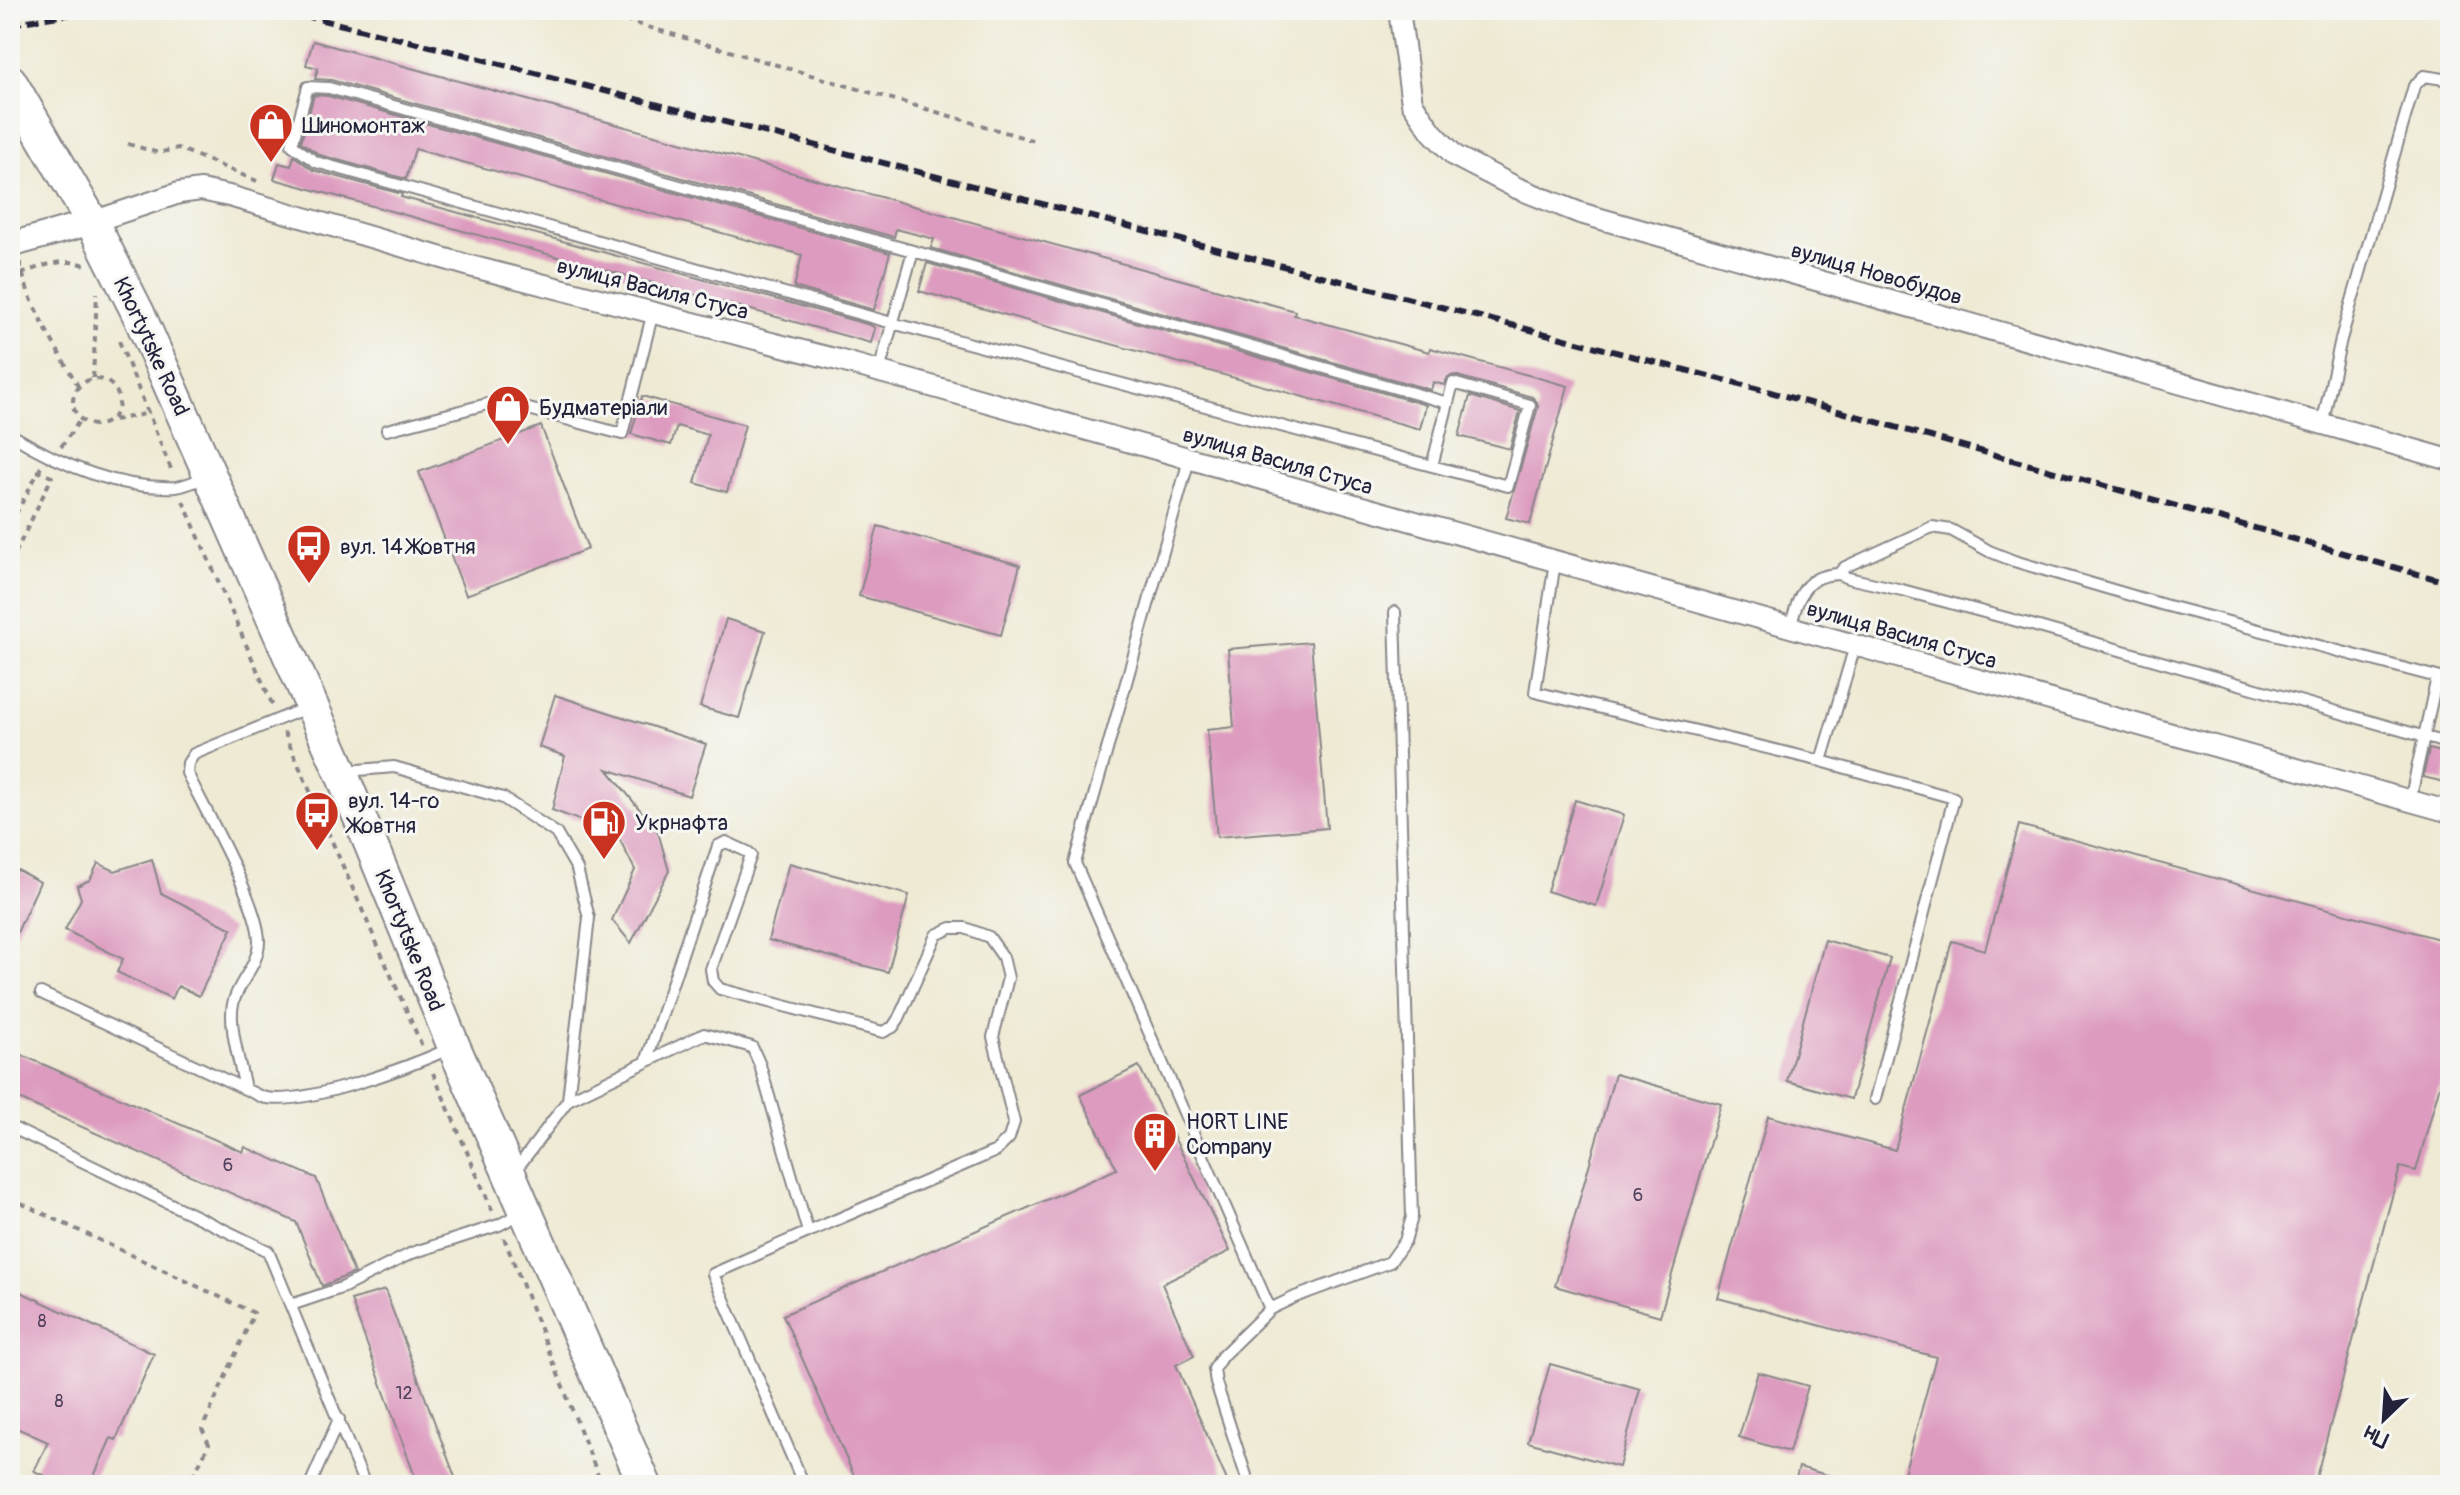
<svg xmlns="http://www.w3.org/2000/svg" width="2460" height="1495" font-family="Pangolin,sans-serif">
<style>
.building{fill:#dd9bbf}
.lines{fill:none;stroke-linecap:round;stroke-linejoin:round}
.service-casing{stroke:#888688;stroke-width:14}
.minor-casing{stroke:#888688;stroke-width:24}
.tertiary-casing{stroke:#888688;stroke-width:28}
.primary-casing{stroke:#888688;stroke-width:36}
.path{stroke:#888688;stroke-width:4;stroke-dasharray:6 6;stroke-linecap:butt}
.service{stroke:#fff;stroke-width:10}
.minor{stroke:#fff;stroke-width:20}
.tertiary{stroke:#fff;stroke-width:24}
.primary{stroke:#fff;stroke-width:32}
.rail{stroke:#22223b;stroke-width:6;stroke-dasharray:12 6;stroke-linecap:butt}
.labels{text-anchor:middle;stroke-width:6;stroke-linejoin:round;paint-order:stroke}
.number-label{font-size:18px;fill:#51405c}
.poi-label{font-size:22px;fill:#22223b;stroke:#f6f6f2;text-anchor:start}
.street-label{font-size:22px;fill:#22223b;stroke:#f6f6f2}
</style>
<rect width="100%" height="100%" fill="#f6f6f2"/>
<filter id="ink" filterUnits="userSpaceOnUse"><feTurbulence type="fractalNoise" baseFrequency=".0125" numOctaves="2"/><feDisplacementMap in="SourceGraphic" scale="16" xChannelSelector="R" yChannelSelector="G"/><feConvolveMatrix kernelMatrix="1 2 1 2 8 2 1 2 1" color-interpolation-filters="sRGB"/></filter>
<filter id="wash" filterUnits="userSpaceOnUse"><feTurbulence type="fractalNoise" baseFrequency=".006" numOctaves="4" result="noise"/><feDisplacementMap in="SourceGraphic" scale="32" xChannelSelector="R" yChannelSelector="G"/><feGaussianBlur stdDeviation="1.8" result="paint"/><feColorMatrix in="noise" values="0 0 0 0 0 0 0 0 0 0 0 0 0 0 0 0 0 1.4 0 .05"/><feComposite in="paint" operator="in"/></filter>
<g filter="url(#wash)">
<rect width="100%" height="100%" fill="#efead4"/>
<g id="blocks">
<path class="building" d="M313,41L1295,311L1294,315L1429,352L1430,348L1568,386L1530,524L1506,518L1538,407L1537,402L1532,397L1454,375L1448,377L1444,385L1433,382L1431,390L931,248L934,239L896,229L894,237L331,80L315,79L318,68L306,65Z
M314,95L328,96L890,253L874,310L794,287L802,255L415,149L406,179L320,155L301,142Z
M294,156L313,170L402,194L401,197L870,325L875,328L871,343L274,179L279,163L291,166Z
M927,263L1426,405L1420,429L919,291Z
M642,396L745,425L727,492L695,483L708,435L677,426L671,445L631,434Z
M1470,396L1520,411L1510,449L1459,436Z
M541,426L588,549L466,595L419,472Z
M878,526L1020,565L1001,635L859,596Z
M726,619L765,631L739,718L700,707Z
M1311,642L1327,828L1217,837L1207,730L1234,727L1228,649Z
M555,695L706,744L689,796L607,769L658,832L669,871L631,943L612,920L635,870L617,834L552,810L565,756L539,747Z
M2429,749L2450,754L2445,782L2423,777Z
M1575,800L1624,815L1596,906L1547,891Z
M2019,825L2450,942V1048L2416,1171L2400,1167L2314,1485H1901L1936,1357L1718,1298L1768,1116L1895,1150L1952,941L1985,950Z
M152,859L161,893L232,929L199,996L178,986L172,999L117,972L123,959L65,930L81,899L77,886L90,880L98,863L115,871Z
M789,863L909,895L888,972L768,940Z
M10,866L40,882L10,948Z
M1825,940L1890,958L1851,1099L1787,1081Z
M15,1052L243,1152L245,1147L316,1178L354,1273L322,1286L296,1222L10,1095V1062Z
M1139,1066L1230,1251L1162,1284L1194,1356L1176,1365L1229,1485H858L783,1315L1117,1169L1080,1095Z
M1615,1074L1721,1104L1660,1316L1555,1286Z
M10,1287L154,1354L116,1440L111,1438L90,1485H65L34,1471L48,1442L10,1425Z
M385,1290L458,1485H418L351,1300Z
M1550,1364L1640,1389L1619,1467L1528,1442Z
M1758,1372L1808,1386L1789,1452L1739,1437Z
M1799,1467L1844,1480V1485H1794Z"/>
</g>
</g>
<g filter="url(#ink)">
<use href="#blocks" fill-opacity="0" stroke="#888688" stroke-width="2"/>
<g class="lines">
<g class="service-casing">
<path id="service" d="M913,251L1448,403
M879,371L913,251L329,88L308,87L292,145L316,162L892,323L1432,466L1508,486L1530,405L1453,383L1432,466
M2322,425L2341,339L2414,86L2424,76L2450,80
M387,430L499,401L622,434L653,312
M10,434C59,464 117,490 176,487C185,486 196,481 205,477
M1189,460L1075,863L1270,1309
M1555,562L1535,692L1821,761L1855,646
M1790,628C1799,596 1803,574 1841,574
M2437,677L2164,605L2014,561L1989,551L1951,530L1932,527L1845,567L1841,571L1843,576L1848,578L1902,590L2032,625L2450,744
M1821,761L1954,798L1875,1099
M347,771L394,767L503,798L556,833L577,869L589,918L568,1100L515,1171
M2410,801L2437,677L2450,681
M41,993L262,1097C302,1108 411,1066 451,1048
M245,1089C241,1067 228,1025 233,1004C238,981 258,967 259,942C260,906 205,810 187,773L188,763L194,754L306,708
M568,1100L704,1034L752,1047L760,1065L808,1232L996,1151L1009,1138L1014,1122L993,1037L1008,978L1003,957L989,937L965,928H951L936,935L899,1018L893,1027L883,1032L720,989L713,981L711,969L751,855L748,852L726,842L718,846L646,1062
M10,1135L15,1129L268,1251L365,1485
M291,1305L344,1287L412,1253L499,1225L523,1212
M310,1485L339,1419
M804,1485L713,1274L808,1232
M1249,1485L1216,1383L1214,1369L1222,1356L1270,1309L1295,1297L1390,1262L1405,1241L1412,1217L1395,612"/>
</g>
<g class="minor-casing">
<path id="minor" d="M1399,10L1412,103L1432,132L1455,156L1517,188L1580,213L2450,460
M92,222L179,193L201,190L229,196L470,266L838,360L2450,812"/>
</g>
<g class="tertiary-casing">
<path id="tertiary" d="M10,245L92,222"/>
</g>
<g class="primary-casing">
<path id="primary" d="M10,81L92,222L139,315L341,772L454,1047L645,1485"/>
</g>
<path class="path" d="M590,10L1035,141
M128,144L159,153L178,148L257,181
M20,262C28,306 57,348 78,386
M10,279C32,269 61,256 85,265
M119,341L173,474
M93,378L97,293
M73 402a23 23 0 1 1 46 0a23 23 0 1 1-46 0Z
M114,420L150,413
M61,447L80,420
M183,501L273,706
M10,525L41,467
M10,564L52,477L37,471
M284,732L422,1046
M433,1073L493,1212
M10,1198L254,1313L202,1429L209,1444L189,1485
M504,1238L602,1485"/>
<use href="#service" class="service"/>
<use href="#minor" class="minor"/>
<use href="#tertiary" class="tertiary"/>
<use href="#primary" class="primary"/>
<path class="rail" d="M249,10L306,16L446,50L1767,391L2450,583
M10,24L95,10"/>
</g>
</g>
<defs>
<g id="shop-pin" transform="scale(2.3)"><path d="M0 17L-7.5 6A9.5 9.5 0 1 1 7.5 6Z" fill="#c8321e" stroke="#f6f6f2"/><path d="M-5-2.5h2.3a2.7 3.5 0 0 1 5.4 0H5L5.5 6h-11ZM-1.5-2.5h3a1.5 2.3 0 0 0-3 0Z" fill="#fff"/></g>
<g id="bus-pin" transform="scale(2.3)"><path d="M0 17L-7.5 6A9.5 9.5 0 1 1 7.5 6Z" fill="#c8321e" stroke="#f6f6f2"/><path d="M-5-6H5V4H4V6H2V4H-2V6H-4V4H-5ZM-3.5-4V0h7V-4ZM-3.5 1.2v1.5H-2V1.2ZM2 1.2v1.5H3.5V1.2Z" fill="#fff"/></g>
<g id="fuel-pin" transform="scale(2.3)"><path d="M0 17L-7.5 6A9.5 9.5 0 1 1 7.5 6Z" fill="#c8321e" stroke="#f6f6f2"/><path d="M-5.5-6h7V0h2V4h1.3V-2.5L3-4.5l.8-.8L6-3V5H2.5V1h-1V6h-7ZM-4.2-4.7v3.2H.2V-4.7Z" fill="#fff"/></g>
<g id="building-pin" transform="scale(2.3)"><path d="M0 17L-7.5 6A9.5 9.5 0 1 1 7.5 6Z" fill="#c8321e" stroke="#f6f6f2"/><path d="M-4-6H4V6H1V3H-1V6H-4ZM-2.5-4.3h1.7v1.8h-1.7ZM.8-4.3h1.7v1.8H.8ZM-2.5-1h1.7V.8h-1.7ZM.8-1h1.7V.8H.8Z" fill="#fff"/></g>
</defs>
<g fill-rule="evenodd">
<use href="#shop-pin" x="271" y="125"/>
<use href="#shop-pin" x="508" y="407"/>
<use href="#bus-pin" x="309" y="546"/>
<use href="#bus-pin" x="317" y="813"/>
<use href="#fuel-pin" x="604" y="822"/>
<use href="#building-pin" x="1155" y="1134"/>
</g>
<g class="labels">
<g class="number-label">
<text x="228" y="1171">6</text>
<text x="1638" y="1201">6</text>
<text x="42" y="1327">8</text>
<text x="404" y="1399">12</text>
<text x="59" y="1407">8</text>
</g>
<g class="poi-label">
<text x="302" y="133">Шиномонтаж</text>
<text x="539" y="415">Будматеріали</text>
<text x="340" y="554">вул. 14 Жовтня</text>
<text x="348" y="808">вул. 14-го<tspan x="348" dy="25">Жовтня</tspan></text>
<text x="635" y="830">Укрнафта</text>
<text x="1186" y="1129">HORT LINE<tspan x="1186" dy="25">Company</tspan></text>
</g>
<g class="street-label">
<text transform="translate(1877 273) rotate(16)" y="8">вулиця Новобудов</text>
<text transform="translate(653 288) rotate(14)" y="8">вулиця Василя Стуса</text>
<text transform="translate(152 346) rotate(65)" y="8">Khortytske Road</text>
<text transform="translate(1278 460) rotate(16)" y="8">вулиця Василя Стуса</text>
<text transform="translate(1902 634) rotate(16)" y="8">вулиця Василя Стуса</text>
<text transform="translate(410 940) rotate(68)" y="8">Khortytske Road</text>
</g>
</g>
<rect width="2460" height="1495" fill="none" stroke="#f6f6f2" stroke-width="40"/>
<g transform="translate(2384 1419) rotate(205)" stroke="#f6f6f2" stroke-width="6" paint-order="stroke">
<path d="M0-6L14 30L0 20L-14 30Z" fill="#22223b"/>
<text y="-12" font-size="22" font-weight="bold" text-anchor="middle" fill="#22223b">Пн</text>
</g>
</svg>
